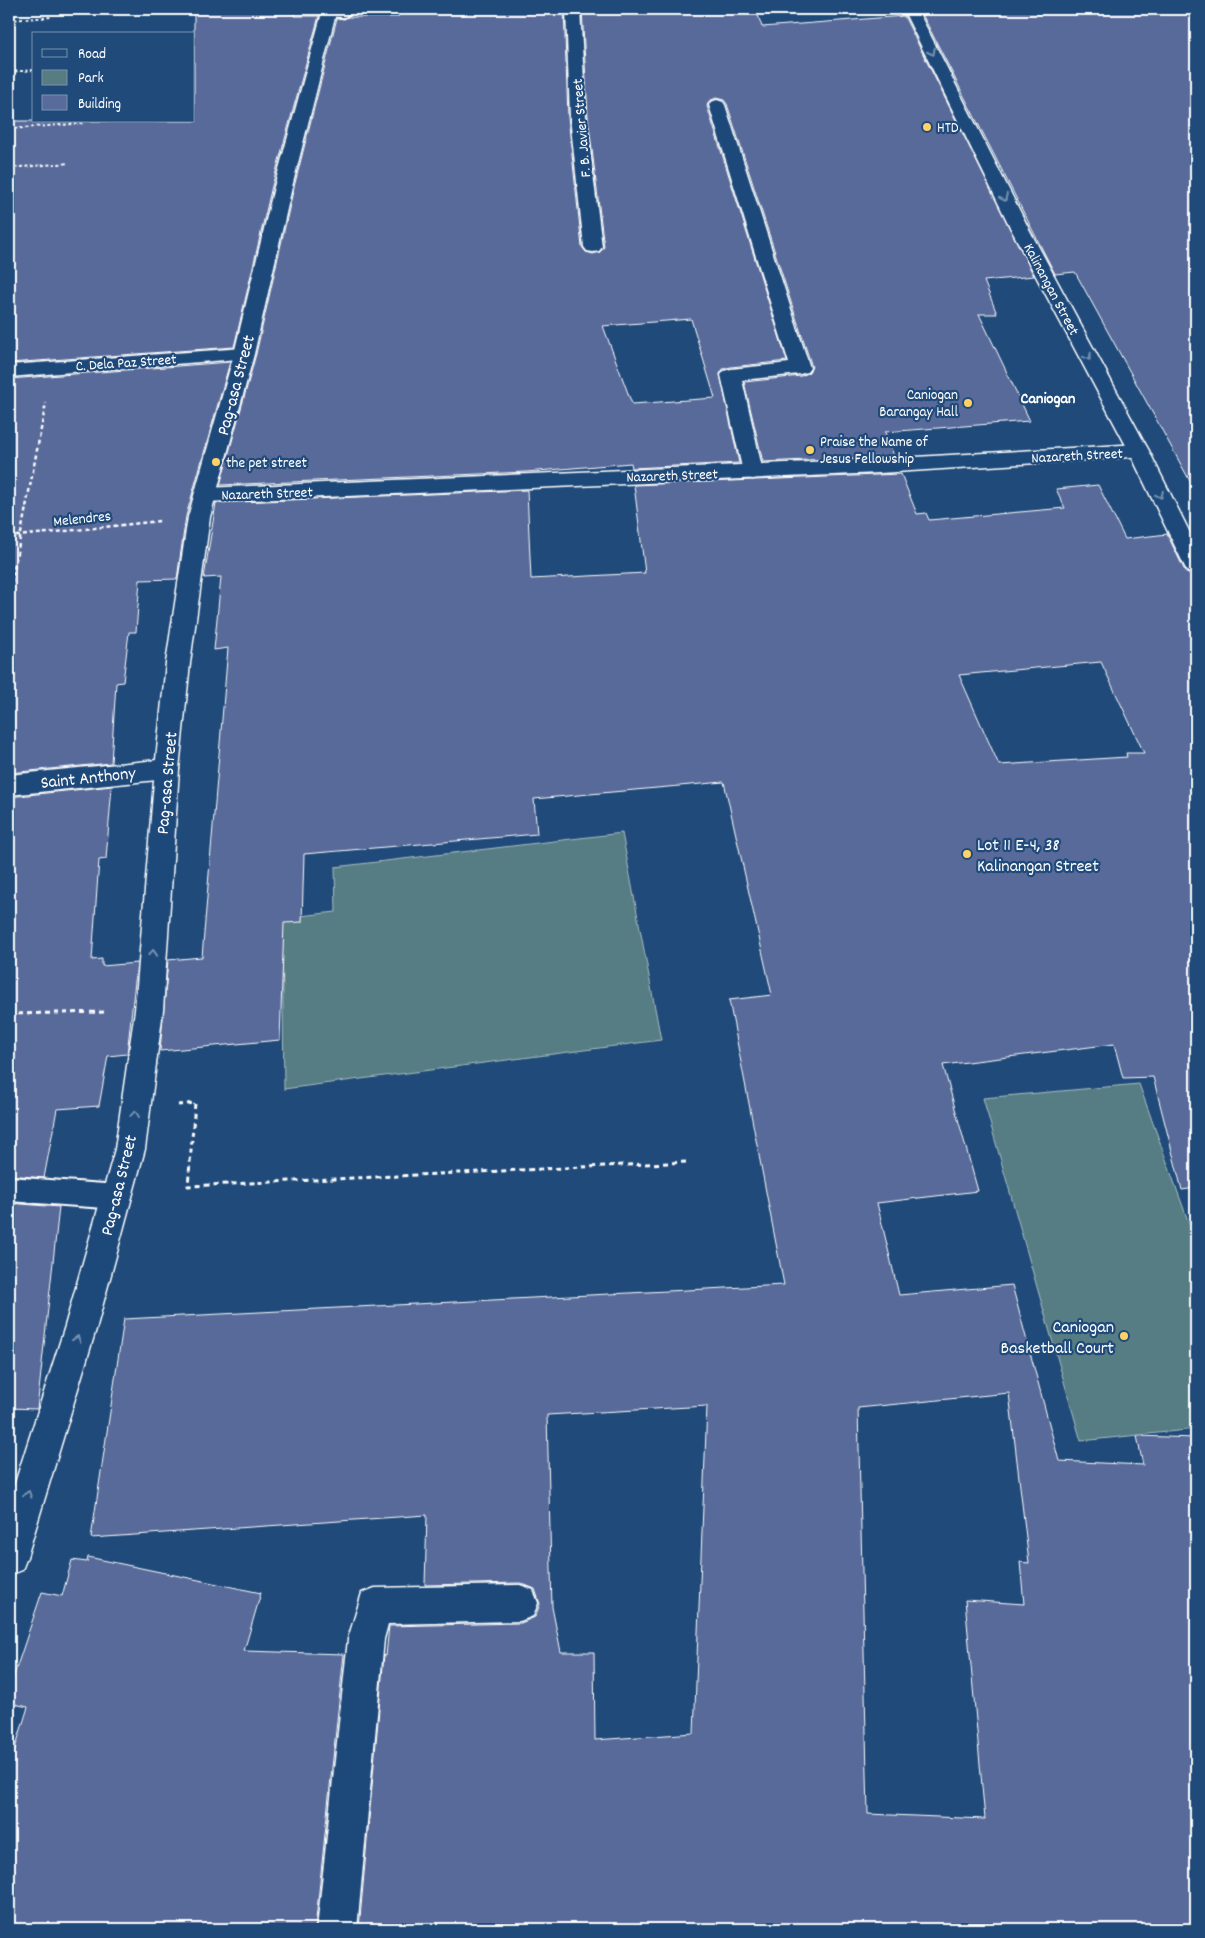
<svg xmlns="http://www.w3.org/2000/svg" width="1205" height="1938" font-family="Dekko,sans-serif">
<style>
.green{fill:#577d83;stroke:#abbec1}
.building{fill:#596b9a;stroke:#fff;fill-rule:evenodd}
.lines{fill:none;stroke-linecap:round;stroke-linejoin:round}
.service-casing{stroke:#fff;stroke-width:4}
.pedestrian-casing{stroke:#fff;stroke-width:3}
.minor-casing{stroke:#fff;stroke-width:3}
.tertiary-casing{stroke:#fff;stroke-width:3}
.path-far2{stroke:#fff;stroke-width:2;stroke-dasharray:3 2.5;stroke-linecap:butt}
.path-far1{stroke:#fff;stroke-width:2.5;stroke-dasharray:4 3;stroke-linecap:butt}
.path{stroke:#fff;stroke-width:3;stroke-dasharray:5 4;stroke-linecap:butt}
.service{fill:#1f4a7a;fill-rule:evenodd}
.pedestrian{fill:#1f4a7a;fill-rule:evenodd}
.minor{fill:#1f4a7a;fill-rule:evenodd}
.tertiary{fill:#1f4a7a;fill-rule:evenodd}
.oneway{stroke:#7992af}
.poi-dot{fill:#ffd166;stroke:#1f4a7a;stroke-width:2}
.labels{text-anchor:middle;stroke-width:4.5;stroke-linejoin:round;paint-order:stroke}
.far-poi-label{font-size:15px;fill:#fff;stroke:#1f4a7a;text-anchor:start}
.far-street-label{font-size:15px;fill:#fff;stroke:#1f4a7a}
.far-quarter-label{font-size:16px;font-weight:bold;fill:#fff;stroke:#1f4a7a}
.street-label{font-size:18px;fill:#fff;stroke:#1f4a7a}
.poi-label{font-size:18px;fill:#fff;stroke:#1f4a7a;text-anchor:start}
</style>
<rect width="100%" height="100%" fill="#1f4a7a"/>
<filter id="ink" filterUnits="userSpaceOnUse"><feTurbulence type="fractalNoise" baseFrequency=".02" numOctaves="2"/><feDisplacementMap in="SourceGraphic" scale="10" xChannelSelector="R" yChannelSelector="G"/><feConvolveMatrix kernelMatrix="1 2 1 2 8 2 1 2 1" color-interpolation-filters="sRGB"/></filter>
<g filter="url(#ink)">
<path class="green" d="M622,833L661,1040L284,1089L282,918L336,912L335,867Z
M1139,1084L1196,1243V1429L1081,1441L983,1098Z"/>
<path class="building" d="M194,9H295L294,16H319L272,186L234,347L9,363V121H194Z
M399,9H564L568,117L582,247L586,252L593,254L600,252L604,247L588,117L582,9H756L762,27L904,16L1034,276L984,281L997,314H979L1030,421L885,432L894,456L763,462L744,382L801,376L808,373L812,367L727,104L724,100L716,98L709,101L707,106L787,361L731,367L723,369L720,374L739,463L632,468L631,463L526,472L220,485L256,354L294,187L337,18L344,19L348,17H398ZM691,319L715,398L632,404L603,326Z
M934,9H1196V492L1075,272L1055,274L922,14L936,13Z
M230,362L186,516L177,579L140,580L136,632H129L123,682L116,683L111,763L9,773V379Z
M901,474L917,514L926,513L929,520L1065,508L1056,489L1098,485L1125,539L1167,534L1186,573L1196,577V1188L1182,1190L1153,1077L1123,1078L1114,1044L943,1065L978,1191L877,1203L899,1295L1012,1285L1059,1461L1143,1465L1137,1436L1196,1438V1929H359L384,1655L386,1656L389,1626L521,1623L535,1617L540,1604L535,1589L520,1583L425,1585L427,1515L91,1538L124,1319L784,1285L729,1000L772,995L724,782L534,799L537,834L304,854L302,922L284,923L280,1040L160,1051L168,960L202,957L228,648L214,650L221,577L204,578L216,503L527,490L531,579L645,573L634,485ZM1101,662L1144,753H1126L1127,757L999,765L959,675ZM1009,1393L1029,1563L1020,1562L1024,1604L965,1600L985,1819L868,1814L858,1408ZM707,1406L694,1733L595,1740L594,1652H561L552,1607L547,1415Z
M112,786L106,859L99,860L92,960L102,959V966L137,963L127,1054L108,1056L99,1106L57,1109L44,1178L9,1175V797Z
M9,1203L59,1207L37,1409L9,1408Z
M88,1557L261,1593L244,1651L344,1654L315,1929H9V1768L28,1707L9,1703V1690L42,1592L62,1596L72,1560L87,1562Z"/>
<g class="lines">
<g class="service-casing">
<path id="service" d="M328,9H344L350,13L344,17L324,16L322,13L324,10Z
M9,1177L118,1185L127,1188L131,1197L127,1206L118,1209L9,1201Z"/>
</g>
<g class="pedestrian-casing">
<path id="pedestrian" d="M717,100L723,102L725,105L810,368L807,372L800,374L742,380L763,472L760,477L753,479L746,477L743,472L721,375L724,371L731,369L789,363L709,105L711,102Z"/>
</g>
<g class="minor-casing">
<path id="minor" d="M566,9H580L586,117L602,247L599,251L593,252L587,251L584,247L570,117Z
M244,348L251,350L254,354L251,358L9,377V365Z
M1139,444L1146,446L1149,451L1146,456L880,473L205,502L198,500L194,495L198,490L205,488L880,459Z
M167,759L176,762L179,769L176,776L167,779L9,795V775Z
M520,1585L533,1590L538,1603L533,1616L520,1621L388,1624L384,1639L357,1929H317L348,1639L362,1593L375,1588Z"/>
</g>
<g class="tertiary-casing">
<path id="tertiary" d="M323,9H337L292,187L254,354L210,517L190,663L179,769L163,1010L145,1149L97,1326L27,1557L22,1570L9,1575V1502L65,1326L115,1149L135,1010L155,769L166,663L188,517L234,354L274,187Z
M903,9H917L1030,231L1149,451L1196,545V575L1188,572L1185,567L1129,451L1012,231Z"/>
</g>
<path class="path-far2" d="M9,20L52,17
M9,72L34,70
M9,129L85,123
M9,168L69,163"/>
<path class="path-far1" d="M9,537L160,521
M9,596L46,403"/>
<path class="path" d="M9,1014L106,1012
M178,1105L195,1103L188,1186L688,1162"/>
<use href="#service" class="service"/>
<use href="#pedestrian" class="pedestrian"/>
<use href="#minor" class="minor"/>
<use href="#tertiary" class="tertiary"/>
</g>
<defs><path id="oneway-chevron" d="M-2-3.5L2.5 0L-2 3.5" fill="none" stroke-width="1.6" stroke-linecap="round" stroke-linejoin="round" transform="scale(1.25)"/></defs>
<g class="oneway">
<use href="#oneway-chevron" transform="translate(932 52) rotate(63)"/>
<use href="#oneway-chevron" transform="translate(1004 198) rotate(64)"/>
<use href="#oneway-chevron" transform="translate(1088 357) rotate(62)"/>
<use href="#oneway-chevron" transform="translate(1160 495) rotate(64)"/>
<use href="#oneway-chevron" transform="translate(153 953) rotate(-86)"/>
<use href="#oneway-chevron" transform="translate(135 1114) rotate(-82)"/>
<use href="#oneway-chevron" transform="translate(77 1339) rotate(-73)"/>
<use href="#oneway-chevron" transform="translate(28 1494) rotate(-73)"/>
</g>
</g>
<g class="poi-dot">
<circle cx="927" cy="127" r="5"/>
<circle cx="968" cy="403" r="5"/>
<circle cx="810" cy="450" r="5"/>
<circle cx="216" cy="462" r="5"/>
<circle cx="967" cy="854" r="5"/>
<circle cx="1124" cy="1336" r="5"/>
</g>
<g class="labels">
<g class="far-poi-label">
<text x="937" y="132">HTD</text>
<text x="958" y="399" text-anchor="end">Caniogan<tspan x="958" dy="17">Barangay Hall</tspan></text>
<text x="820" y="446">Praise the Name of<tspan x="820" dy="17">Jesus Fellowship</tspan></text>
<text x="226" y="467">the pet street</text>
</g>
<g class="far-street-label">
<text transform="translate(581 128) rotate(-95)" y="5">F. B. Javier Street</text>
<text transform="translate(1052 289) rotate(62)" y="5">Kalinangan Street</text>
<text transform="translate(126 362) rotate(-4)" y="5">C. Dela Paz Street</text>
<text transform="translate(1077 455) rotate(-3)" y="5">Nazareth Street</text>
<text transform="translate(672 475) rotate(-2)" y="5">Nazareth Street</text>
<text transform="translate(267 493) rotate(-2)" y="5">Nazareth Street</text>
<text transform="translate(82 518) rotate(-6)" y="5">Melendres</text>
</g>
<g class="far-quarter-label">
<text x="1048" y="403">Caniogan</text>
</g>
<g class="street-label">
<text transform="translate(235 385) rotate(-75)" y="6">Pag-asa Street</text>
<text transform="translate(88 777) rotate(-6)" y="6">Saint Anthony</text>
<text transform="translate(166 783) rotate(-85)" y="6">Pag-asa Street</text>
<text transform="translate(118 1185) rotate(-76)" y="6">Pag-asa Street</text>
</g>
<g class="poi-label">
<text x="977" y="850">Lot 11 E-4, 38<tspan x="977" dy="21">Kalinangan Street</tspan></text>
<text x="1114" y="1332" text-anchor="end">Caniogan<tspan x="1114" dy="21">Basketball Court</tspan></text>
</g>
</g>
<rect width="1205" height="1938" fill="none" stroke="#1f4a7a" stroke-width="30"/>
<rect x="15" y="15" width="1175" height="1908" fill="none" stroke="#fff" stroke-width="2" filter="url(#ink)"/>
<rect x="32" y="32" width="162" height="90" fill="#1f4a7a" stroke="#7992af"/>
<rect x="42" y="49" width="25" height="8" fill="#1f4a7a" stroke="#7992af"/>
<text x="78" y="58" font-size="15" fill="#ffffff">Road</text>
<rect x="42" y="70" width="25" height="15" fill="#577d83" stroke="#7992af"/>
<text x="78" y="82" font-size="15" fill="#ffffff">Park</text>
<rect x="42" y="95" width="25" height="15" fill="#596b9a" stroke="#7992af"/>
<text x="78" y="108" font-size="15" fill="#ffffff">Building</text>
</svg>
